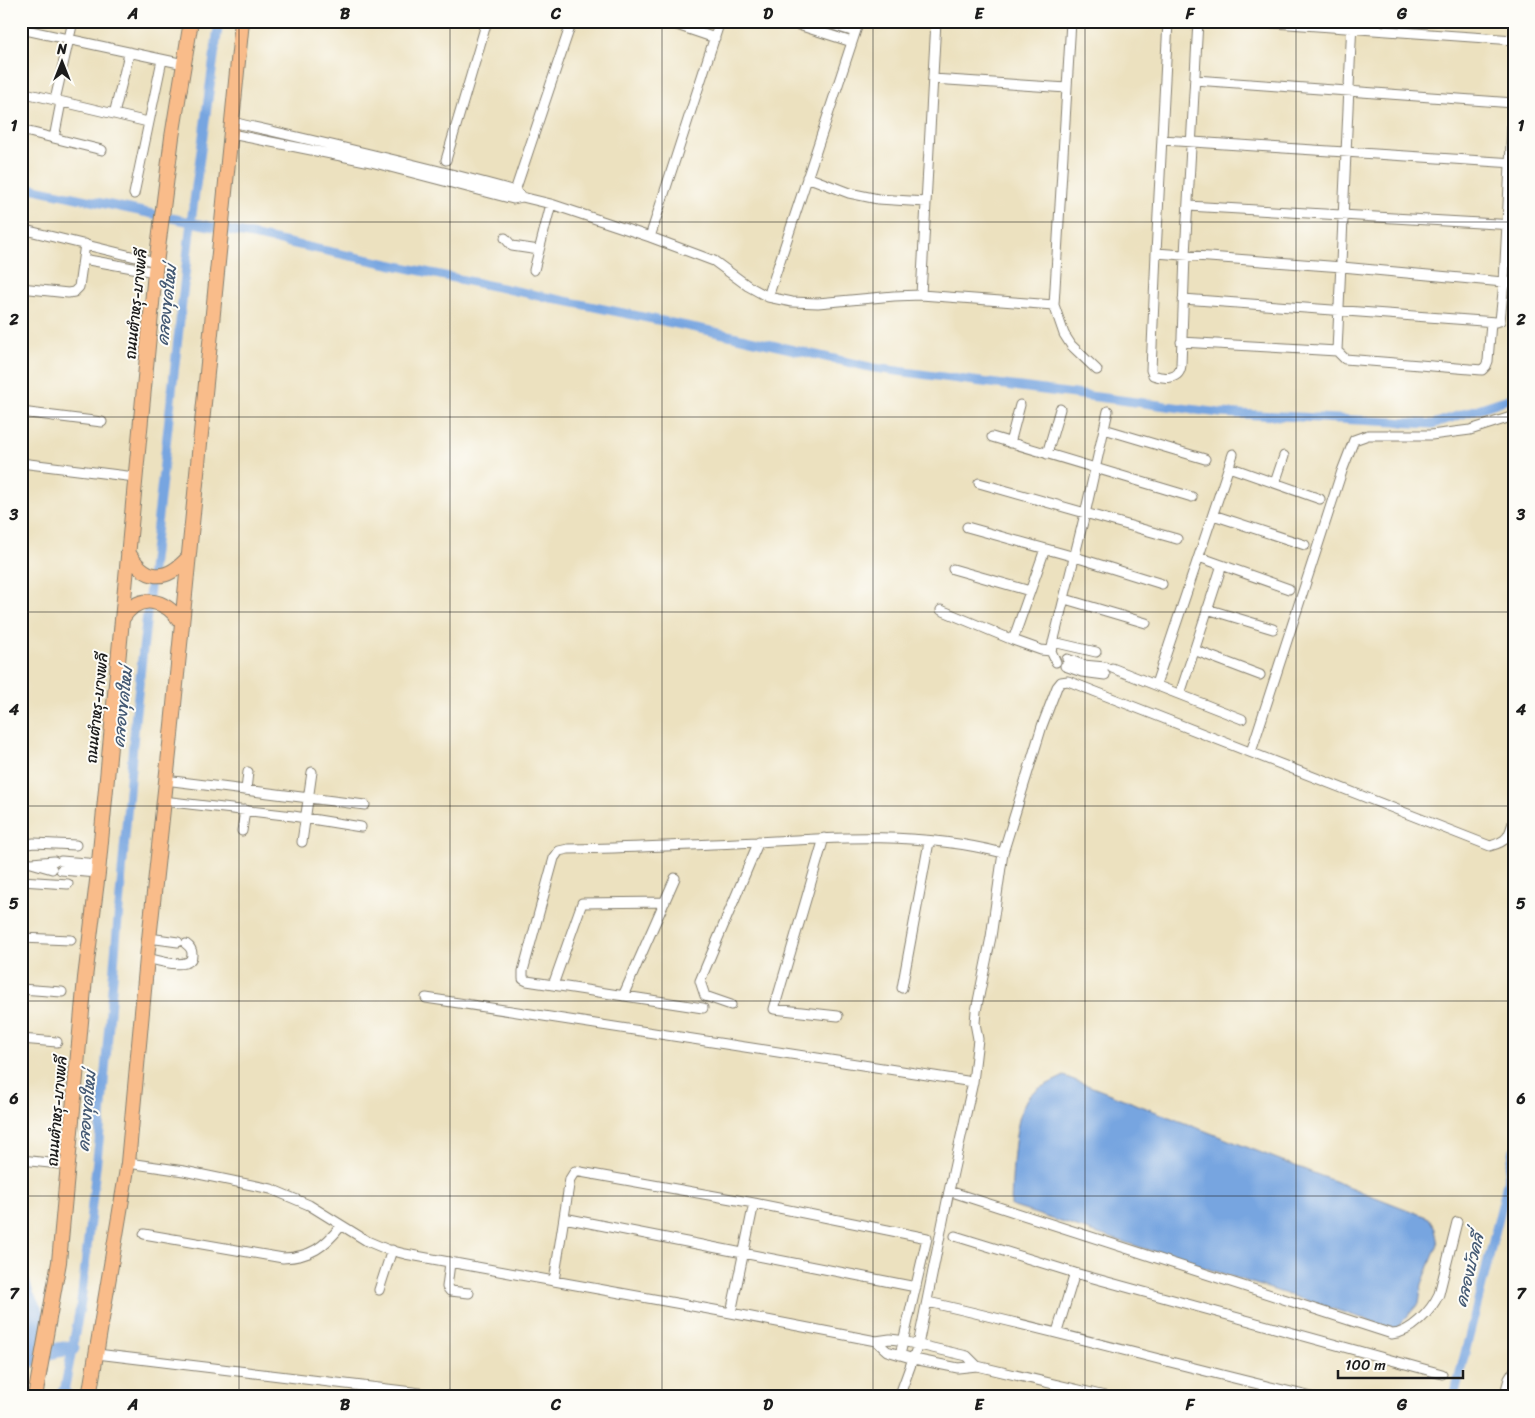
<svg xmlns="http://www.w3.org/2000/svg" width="1535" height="1418" font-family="Sriracha,'Playpen Sans Thai',sans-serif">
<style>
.water{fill:#77a5e0;stroke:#4a607e}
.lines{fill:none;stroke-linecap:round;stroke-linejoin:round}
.canal{stroke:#77a5e0;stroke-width:9}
.river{stroke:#77a5e0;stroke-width:15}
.minor-casing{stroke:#847e6e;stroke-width:11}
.primary-casing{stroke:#847e6e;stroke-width:16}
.minor{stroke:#fff;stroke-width:9}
.primary{stroke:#f9bc8a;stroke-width:14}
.grid{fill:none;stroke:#1c1c1c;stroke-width:1;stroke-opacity:0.55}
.labels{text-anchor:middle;stroke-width:4;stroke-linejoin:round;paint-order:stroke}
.street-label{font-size:15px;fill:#1c1c1c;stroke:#fdfcf7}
.water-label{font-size:16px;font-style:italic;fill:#455a74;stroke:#fdfcf7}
.neatline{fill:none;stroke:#1c1c1c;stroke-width:2}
.grid-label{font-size:16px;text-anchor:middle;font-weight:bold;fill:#1c1c1c}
</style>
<rect width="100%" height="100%" fill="#fdfcf7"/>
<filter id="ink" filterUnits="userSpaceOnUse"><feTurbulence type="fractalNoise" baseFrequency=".02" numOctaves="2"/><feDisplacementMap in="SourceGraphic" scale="10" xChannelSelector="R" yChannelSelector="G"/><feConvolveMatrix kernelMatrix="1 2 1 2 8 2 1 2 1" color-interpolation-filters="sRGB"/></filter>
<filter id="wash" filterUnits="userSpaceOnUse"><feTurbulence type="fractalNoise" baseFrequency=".0096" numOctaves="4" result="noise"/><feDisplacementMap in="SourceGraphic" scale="20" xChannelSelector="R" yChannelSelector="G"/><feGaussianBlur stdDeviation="1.12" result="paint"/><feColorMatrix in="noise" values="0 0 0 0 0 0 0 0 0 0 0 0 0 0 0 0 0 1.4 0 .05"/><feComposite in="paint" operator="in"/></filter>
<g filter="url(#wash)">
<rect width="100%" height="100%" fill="#ece1bf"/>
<path class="water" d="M1064,1076L1429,1218L1435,1229L1438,1244L1422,1284L1419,1303L1396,1329L1011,1206C1012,1181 1013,1111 1030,1095C1037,1088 1055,1081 1064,1076Z
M911,1389L938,1397H908Z"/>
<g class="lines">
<path class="canal" d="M21,186L473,282L706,330L874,368L1220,413L1433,424L1514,397
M63,1397L81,1302L99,1141L135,721L191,222L219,21
M1454,1397L1503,1201L1514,1150"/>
<path class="river" d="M21,1278L26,1294L39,1318L31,1358
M21,1366C37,1354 53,1350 72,1348
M63,1394L67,1397"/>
</g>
</g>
<g filter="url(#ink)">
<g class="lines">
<g class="minor-casing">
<path id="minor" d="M665,21L715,38
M786,21L852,42
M820,21L855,32
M1168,21L1156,253L1151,370L1153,375C1164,379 1180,380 1181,365L1185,255L1198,21
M1245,21L1514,40
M1352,21L1337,351L1345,359L1482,370L1486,366L1488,361L1491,322
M21,29L184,64
M933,79L1067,88
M1195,80L1514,103
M21,92L148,122
M55,100L73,21
M114,114L129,54
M232,122C327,144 422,165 515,191L522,197
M21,130L102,150
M231,134L371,162L513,199L522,197L551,204L650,237L714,261L748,286L768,297L792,302L818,303L894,296L921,295L1054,305L1064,334L1071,345L1097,370
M54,138L61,102
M1162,140L1514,163
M446,160L487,21
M807,177L849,193L878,199L926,202
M134,194L162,60
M514,194L572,21
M1188,206L1514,225
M21,229L156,262
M650,237L720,21
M505,238L512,246L539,250
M1156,253L1342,267L1514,283
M83,259L155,272
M534,270L551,204
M21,288L68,293L74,292L79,287L85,244
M921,295L936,21
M768,297L859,21
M1183,299L1496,322L1500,321L1504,282L1514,87
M1054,305L1071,21
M1181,342L1337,351
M21,412L102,422
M1104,429L1205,459
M992,437L1192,497
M1010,443L1020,405
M1047,454L1060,409
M21,463L135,477
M1229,467L1320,499
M979,483L1177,539
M1275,483L1284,456
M1213,515L1305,545
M967,527L1075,557L1162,584
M1199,557L1289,589
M953,569L1030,591
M1065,599L1146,623
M1207,609L1273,629
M941,610L1013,640L1041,650L1051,651
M1013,640L1045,549
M1053,642L1096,652
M1194,650L1260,675
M1067,659L1083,665L1105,667
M1056,662L1051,651L1085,514L1108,411
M1065,666L1082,672L1105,675
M1112,668L1242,719
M1156,684L1233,454
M1180,694L1222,565
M1251,752L1342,471L1354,440L1368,435H1431L1470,430L1514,416
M165,780L365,805
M246,790L248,772
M163,801L293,816L361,827
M242,831L245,810
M824,838L774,1009L838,1016
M302,842L312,772
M21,845L34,843L76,845
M21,860L52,869
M61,861L99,864
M32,863L54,861
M61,870L98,873
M21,881L68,884
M21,938L71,940
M149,938L178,942
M147,958C156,960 193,972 192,954C192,949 189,946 186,944
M553,985L582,903L665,902
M902,988L929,842
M21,989L62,992
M623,996L675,878
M426,998L973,1082
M731,1005L705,996L700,981L759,841
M703,1008L527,981L523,979V971L554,858L559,851L568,849C631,848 694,845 757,842C839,837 923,832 1003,853
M21,1039L57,1042
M21,1160L69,1165
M128,1163L184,1171L271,1189L309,1205L367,1241L386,1249L405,1254L731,1313L876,1341L890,1339L898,1340L967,1356L977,1366
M949,1191L1392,1334C1411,1333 1431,1311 1439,1294L1457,1222
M564,1218L916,1287
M144,1234L283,1258C311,1257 324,1247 341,1226
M955,1236L1075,1273L1442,1374
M450,1263L447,1287L450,1291L469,1293
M554,1281L570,1179L575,1171L754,1203L927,1238L900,1355
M379,1290L392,1250
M928,1302C1056,1331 1184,1367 1312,1397
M731,1313L754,1203
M1057,1332L1075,1273
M876,1341L887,1351L914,1359L958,1368L977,1366L1109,1397
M97,1354L454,1397
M899,1397L918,1345L949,1191L973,1082L978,1039L975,1023L976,1011L991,937L1003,853L1042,726L1057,687L1061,682L1068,681L1490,846C1508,841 1509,837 1514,819
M1504,1397L1509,1379L1514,1371"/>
</g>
<g class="primary-casing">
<path id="primary" d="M128,552C145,581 165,583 188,558
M122,619C139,592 165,599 181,622
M35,1397L59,1262L85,978L98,873L155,272L172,137L191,21
M89,1397L128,1163L147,958L171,735L242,21"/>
</g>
<use href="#minor" class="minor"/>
<use href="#primary" class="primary"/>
</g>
</g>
<path class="grid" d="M239,21V1397M450,21V1397M662,21V1397M873,21V1397M1085,21V1397M1296,21V1397M21,222H1514M21,417H1514M21,612H1514M21,806H1514M21,1001H1514M21,1196H1514"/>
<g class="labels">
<g class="street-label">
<text transform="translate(136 304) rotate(-84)" y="5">ถนนตำหรุ-บางพลี</text>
<text transform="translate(97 708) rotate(-84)" y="5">ถนนตำหรุ-บางพลี</text>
<text transform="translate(57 1111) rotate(-85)" y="5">ถนนตำหรุ-บางพลี</text>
</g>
<g class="water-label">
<text transform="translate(166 305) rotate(-84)" y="6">คลองขุดใหม่</text>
<text transform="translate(122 707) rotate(-84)" y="6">คลองขุดใหม่</text>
<text transform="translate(86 1111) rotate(-85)" y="6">คลองขุดใหม่</text>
<text transform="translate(1469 1270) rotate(-76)" y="6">คลองบัวคลี่</text>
</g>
</g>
<rect width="1535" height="1418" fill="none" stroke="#fdfcf7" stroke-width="55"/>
<g transform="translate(62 62)" stroke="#fdfcf7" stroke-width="4" paint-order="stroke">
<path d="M0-4L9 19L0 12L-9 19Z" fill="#1c1c1c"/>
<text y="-8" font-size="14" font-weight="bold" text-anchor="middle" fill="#1c1c1c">N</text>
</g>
<path d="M1338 1370v8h125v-8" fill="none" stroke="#1c1c1c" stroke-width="2.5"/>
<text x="1345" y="1370" font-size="15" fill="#1c1c1c" stroke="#fdfcf7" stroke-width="4" paint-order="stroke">100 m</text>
<rect x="28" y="28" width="1480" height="1362" class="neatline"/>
<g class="grid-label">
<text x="133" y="19">A</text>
<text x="345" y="19">B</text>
<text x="556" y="19">C</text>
<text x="768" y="19">D</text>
<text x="979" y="19">E</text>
<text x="1190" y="19">F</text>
<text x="1402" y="19">G</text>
<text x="14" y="131">1</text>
<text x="1521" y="131">1</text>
<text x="14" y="325">2</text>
<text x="1521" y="325">2</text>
<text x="14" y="520">3</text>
<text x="1521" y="520">3</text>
<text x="14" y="715">4</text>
<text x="1521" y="715">4</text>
<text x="14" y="909">5</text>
<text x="1521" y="909">5</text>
<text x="14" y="1104">6</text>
<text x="1521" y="1104">6</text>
<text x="14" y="1299">7</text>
<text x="1521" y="1299">7</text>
<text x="133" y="1410">A</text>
<text x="345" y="1410">B</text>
<text x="556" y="1410">C</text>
<text x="768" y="1410">D</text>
<text x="979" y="1410">E</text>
<text x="1190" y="1410">F</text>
<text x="1402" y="1410">G</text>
</g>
</svg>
